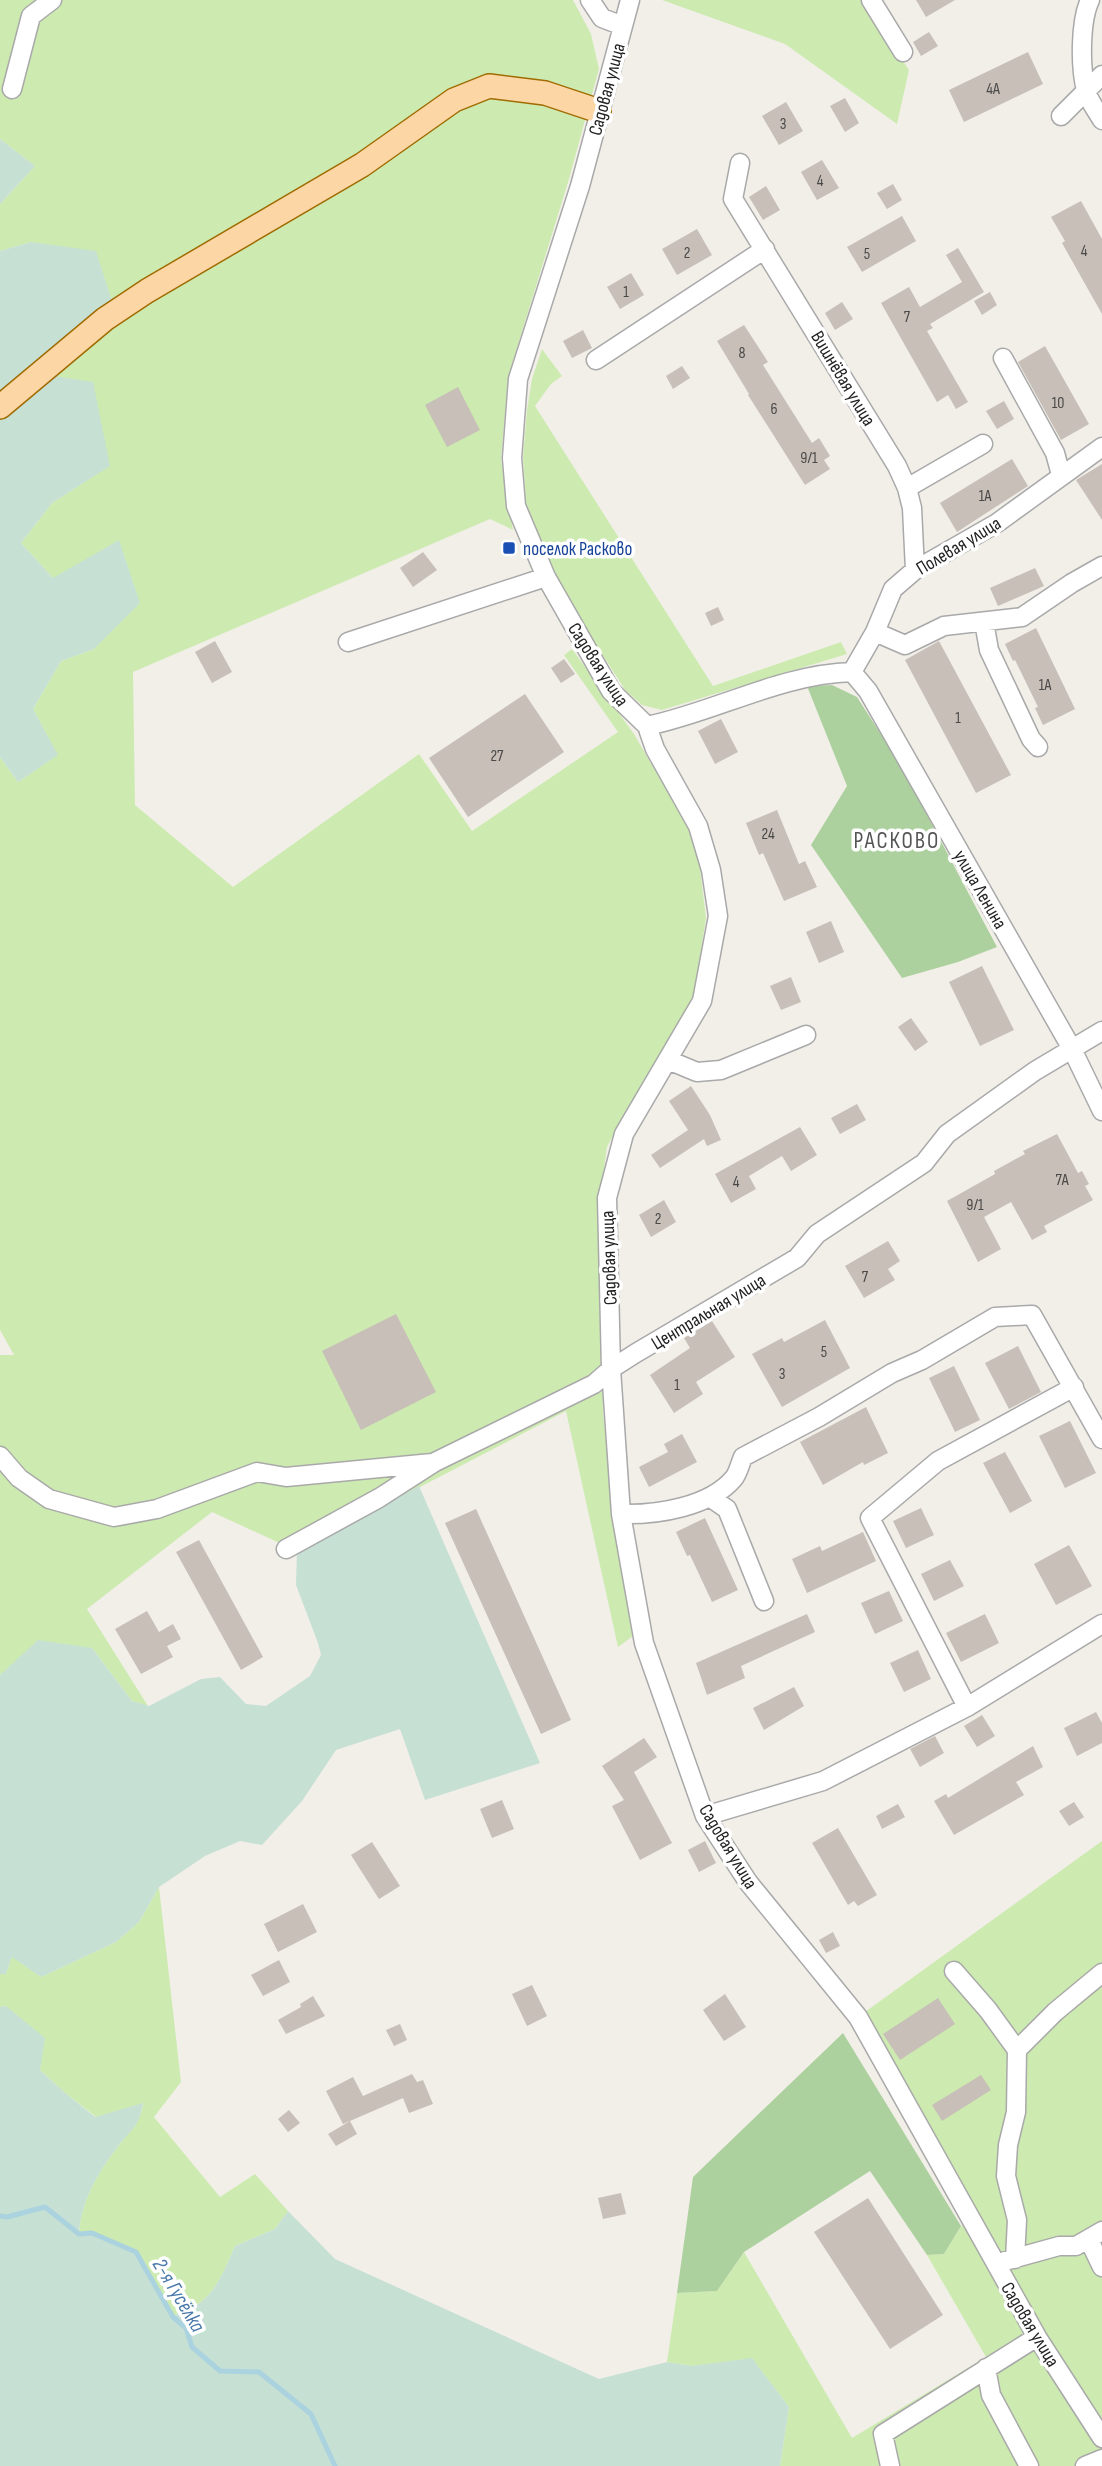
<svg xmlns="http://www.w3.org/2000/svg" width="1102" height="2466" font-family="'Sofia Sans Condensed',sans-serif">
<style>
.grass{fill:#cdebb0}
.forest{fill:#add19e}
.wetland{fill:#c6e0d4}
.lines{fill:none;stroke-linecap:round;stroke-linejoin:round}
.stream{stroke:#aad3df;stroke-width:5}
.building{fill:#c7bfb8}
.minor-casing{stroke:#a9a9a9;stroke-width:21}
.major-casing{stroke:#a06b00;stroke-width:26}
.minor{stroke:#fff;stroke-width:18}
.major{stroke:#fcd6a4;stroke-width:23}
.transit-dot{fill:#1a4fb4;stroke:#fff;stroke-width:2.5}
.labels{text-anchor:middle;stroke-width:7;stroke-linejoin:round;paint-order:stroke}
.number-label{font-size:16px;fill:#4b4948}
.street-label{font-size:19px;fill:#222;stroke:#fff}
.transit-label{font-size:19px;fill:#164399;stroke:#fff;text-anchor:start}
.water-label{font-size:21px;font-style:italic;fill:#4a7aab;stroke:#fff}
.quarter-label{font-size:23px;letter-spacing:2px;fill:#555;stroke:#fff}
</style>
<rect width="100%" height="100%" fill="#f2efe9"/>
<path class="grass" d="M0,0H573L591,34L599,69L569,179L508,377L501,459L513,530L490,519L133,672L135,805L233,887L419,754L472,831L618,732L564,655L572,649L634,734L690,831L700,868L706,918L695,989L685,1017L619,1124L607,1147L600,1196L603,1412L614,1516L633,1636L618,1647L566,1411L297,1551L212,1512L87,1609L148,1706L132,1701L92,1648L10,1668L0,1675V1355H14L0,1330V757L18,782L57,755L33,709L61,661L94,649L53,578L21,543L52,503L109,466L52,376L31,242L0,251V204L35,166L0,139Z
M662,0H863L909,70L897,124L785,44Z
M542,349L562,376L551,384L535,406L713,686L841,642L847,654L662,710L642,705L625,690L552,575L526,503L523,457L527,410L532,379Z
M1102,1841V2466H780L789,2407L752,2359L692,2366L667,2362L677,2293L717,2291L744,2252L852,2438L986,2357L927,2255L944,2254L961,2226L981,2218L865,2012Z
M159,1887L181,2082L154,2117L220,2197L255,2174L288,2211L275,2229L235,2246C226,2266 215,2297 193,2307C184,2312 182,2308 173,2317L135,2252L79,2234C81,2200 98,2172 119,2145C132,2129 139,2125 143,2104L96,2117L64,2092L40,2070L6,2006L0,2007V1974H6L12,1956L41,1977L116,1942L139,1922Z"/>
<path class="forest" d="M832,685L857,697L900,764L997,947L958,962L902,978L811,845L847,786L807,686Z
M843,2033L961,2226L944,2254L927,2255L870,2171L744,2252L717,2291L677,2293L693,2177Z"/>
<path class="wetland" d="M0,139L35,166L0,204Z
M31,242L96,251L115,311L53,376L93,382L110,466L52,503L21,543L53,578L119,540L140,603L94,649L61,661L33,709L58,755L18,782L0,757V251Z
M419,1486L540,1763L425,1800L400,1729L336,1750L302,1801L262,1845L240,1841L205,1856L159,1887L139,1922L116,1942L41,1977L12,1957L6,1974H0V1675L38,1640L92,1648L132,1701L149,1706L201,1679L220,1677L246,1704L266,1706L310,1676L321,1655L318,1643L296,1585L297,1551Z
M6,2006L45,2038L40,2070L64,2092L95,2117L143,2103C139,2126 133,2128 119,2145C99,2171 81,2200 79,2234L92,2233L136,2252L173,2317C182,2309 184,2312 193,2307C215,2297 226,2266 235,2246L275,2229L288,2211L335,2259L599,2379L667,2362L692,2366L752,2358L789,2407L780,2466H0V2007Z"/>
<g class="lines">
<path class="stream" d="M0,2216L7,2217L45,2207L79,2234L92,2233L136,2252L173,2317L186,2328L192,2347L220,2371L259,2372L311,2414L335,2466"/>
</g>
<path class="building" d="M916,0H955L926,17Z
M929,32L938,46L921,56L913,42Z
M1028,52L1043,84L964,122L949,90Z
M845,98L859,123L845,132L830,106Z
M786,102L803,131L779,145L762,116Z
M822,160L839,188L817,200L801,172Z
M893,184L902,200L887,209L877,193Z
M766,186L780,210L763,220L749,197Z
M1081,201L1102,239V314L1062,243L1065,241L1051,217Z
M902,216L916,241L862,272L847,247Z
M697,229L712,255L677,275L662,249Z
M958,248L984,292L930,324L933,328L927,331L968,402L956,409L948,395L937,402L881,303L909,287L920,307L962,282L946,255Z
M631,273L644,295L620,309L607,287Z
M990,292L997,305L982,315L974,301Z
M842,302L853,319L835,330L825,313Z
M744,325L768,362L763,365L812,443L819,438L830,456L824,460L830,469L805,485L748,395L749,394L717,341Z
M583,330L592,348L572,358L563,341Z
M1045,346L1089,424L1061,440L1018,362Z
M682,366L690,378L673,389L666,376Z
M458,387L480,430L447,447L425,405Z
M1004,401L1014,419L997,429L986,411Z
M1012,459L1028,486L957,532L940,503Z
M1102,464V520L1076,480Z
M423,552L437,570L413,587L400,568Z
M1035,568L1044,586L998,606L990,588Z
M718,607L724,620L711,626L705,613Z
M1036,628L1075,709L1043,725L1035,708L1038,707L1015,660L1013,661L1005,644Z
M215,641L232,672L212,683L195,652Z
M939,641L1011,775L976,793L905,660Z
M564,659L575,674L561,683L551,668Z
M525,694L564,752L468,817L429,758Z
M721,719L738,752L715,764L698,731Z
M777,810L799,864L805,861L817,887L784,901L763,853L759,855L746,823Z
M831,921L844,952L819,963L806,932Z
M982,966L1014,1030L980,1046L949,982Z
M791,977L801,1002L781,1010L770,986Z
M911,1018L928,1042L915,1051L898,1027Z
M691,1086L710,1115L721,1140L707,1146L704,1139L660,1168L651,1155L688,1130L669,1101Z
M857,1104L866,1120L840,1134L831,1118Z
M800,1127L817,1155L791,1171L782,1156L749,1176L756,1189L731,1203L715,1174Z
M1057,1134L1078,1173L1082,1171L1089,1184L1085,1186L1093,1200L1044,1226L1047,1232L1032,1240L1011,1202L984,1217L1001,1249L978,1262L947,1201L995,1174L994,1171L1025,1154L1023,1151Z
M664,1200L676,1222L651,1237L639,1215Z
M888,1241L900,1261L888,1269L895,1280L864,1298L845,1266Z
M396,1314L436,1392L361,1430L322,1351Z
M825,1320L850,1368L782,1407L752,1354L782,1338L784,1342Z
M712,1321L735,1357L696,1382L703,1394L674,1413L650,1375L690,1348L684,1338Z
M1018,1346L1041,1392L1009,1409L985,1363Z
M954,1366L980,1420L955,1432L929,1378Z
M866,1407L888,1453L864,1465L863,1462L823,1485L800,1442Z
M1070,1421L1096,1473L1065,1488L1039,1436Z
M682,1434L697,1462L649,1487L639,1467L668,1452L664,1444Z
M1005,1452L1032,1501L1010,1513L983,1463Z
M921,1508L934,1535L906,1548L893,1521Z
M476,1509L571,1720L541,1734L445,1523Z
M705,1518L738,1590L712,1602L690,1555L687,1556L676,1532Z
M863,1532L876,1561L807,1593L792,1559L820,1546L822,1551Z
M199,1540L263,1657L241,1670L176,1552Z
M1069,1545L1092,1586L1056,1605L1034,1564Z
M950,1560L964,1586L934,1601L921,1574Z
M889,1591L903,1621L875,1634L861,1603Z
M147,1611L159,1632L173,1624L181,1639L167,1646L173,1657L141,1674L115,1629Z
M807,1614L815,1632L741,1666L745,1678L707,1695L696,1663Z
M985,1614L999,1643L961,1662L946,1633Z
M918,1650L931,1679L904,1692L890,1663Z
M794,1687L804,1706L764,1730L753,1708Z
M1096,1712L1102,1723V1743L1077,1756L1064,1728Z
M982,1715L995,1736L977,1747L964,1726Z
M935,1736L944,1753L920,1767L910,1749Z
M644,1738L657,1757L634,1772L672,1843L640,1860L612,1806L624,1800L602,1766Z
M1033,1746L1043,1767L1016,1782L1024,1795L954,1835L934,1801L946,1794L948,1798Z
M502,1800L514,1829L492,1838L480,1809Z
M1074,1802L1084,1817L1069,1826L1059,1811Z
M898,1804L905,1817L882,1829L876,1816Z
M838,1828L877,1895L858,1906L854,1901L848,1905L812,1843Z
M705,1841L716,1863L699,1872L688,1850Z
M372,1842L400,1886L379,1899L351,1855Z
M303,1904L317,1932L278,1952L264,1924Z
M833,1932L840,1946L826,1953L819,1940Z
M279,1960L290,1982L263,1996L251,1975Z
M532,1985L547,2016L527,2026L512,1994Z
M725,1994L746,2027L724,2041L703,2010Z
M313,1996L325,2016L286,2034L278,2020L301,2007L300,2004Z
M938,1998L955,2024L900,2060L883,2034Z
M400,2024L407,2040L394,2046L386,2030Z
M412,2074L417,2082L423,2080L433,2104L409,2113L403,2098L350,2121L357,2134L336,2146L328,2134L350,2121L343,2124L326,2091L353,2077L363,2096Z
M981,2075L991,2090L942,2121L932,2105Z
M289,2110L300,2123L288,2132L278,2119Z
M621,2193L626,2214L603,2219L598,2198Z
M868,2198L943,2315L890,2349L814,2232Z"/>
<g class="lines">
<g class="minor-casing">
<path id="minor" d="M590,0L602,18L623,26
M630,0L580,186L518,379L512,458L516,506L546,577L611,691L647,726L655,749L698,826L711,870L718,916L702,1001L624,1134L607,1198L611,1369L621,1514L644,1643L705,1816L748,1882L858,2017L1037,2337L1102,2438
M871,0L903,52
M1090,0C1080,21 1080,67 1086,90C1088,100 1097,111 1102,120
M12,89L31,16L52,0
M1061,116L1102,75
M740,163L733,199L897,466L907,488L912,508L915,570
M1003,358L1055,453L1061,475
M596,360L765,249
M907,488L983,444
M984,622L989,650L1031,739L1038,747
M875,632L905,645L944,626L1022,617L1072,583L1102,566
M348,642L546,577
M852,672L868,691L1072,1049L1102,1111
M852,672L875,632L893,589L915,570L997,523L1102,447
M647,726C715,712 781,674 852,672
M668,1060L697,1072L721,1070L806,1035
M0,1456L19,1478L49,1499L114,1517L157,1509L257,1472L286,1477L432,1463
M711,1498L727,1509L764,1601
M621,1514C657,1515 710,1507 734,1478C738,1473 740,1464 743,1457L819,1417L892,1373L922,1360L995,1317L1032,1315L1102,1439
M286,1549L379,1498L435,1462L594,1384L611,1369L636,1353L797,1258L817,1234L924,1163L947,1134L1035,1071L1102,1031
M967,1707L870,1518L938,1461L1074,1387
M705,1816L823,1781L967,1707L1102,1624
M954,1971L988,2010L1017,2050L1016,2112L1008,2145L1006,2176L1017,2220L1015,2259
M1017,2050L1055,2012L1102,1973
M1089,2240L1102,2267
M1005,2261L1059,2246H1076L1102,2231
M986,2368L991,2395L1029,2466
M890,2466L883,2434L1037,2337
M1085,2466L1102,2459"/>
</g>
<g class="major-casing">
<path id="major" d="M0,407L105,319L147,291L362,165L454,100L489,86L545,93L599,111"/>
</g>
<use href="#minor" class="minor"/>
<use href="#major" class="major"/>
</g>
<rect class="transit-dot" x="502" y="541" width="14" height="14" rx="3.5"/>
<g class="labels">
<g class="number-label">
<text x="993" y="94">4А</text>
<text x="783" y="129">3</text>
<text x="820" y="186">4</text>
<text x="1084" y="256">4</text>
<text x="687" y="258">2</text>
<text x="867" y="259">5</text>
<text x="626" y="297">1</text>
<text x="907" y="322">7</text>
<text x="742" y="358">8</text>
<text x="1058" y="408">10</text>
<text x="774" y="414">6</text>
<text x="809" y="463">9/1</text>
<text x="985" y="501">1А</text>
<text x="1045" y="690">1А</text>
<text x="958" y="723">1</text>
<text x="497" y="761">27</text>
<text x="768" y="839">24</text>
<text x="1062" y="1185">7А</text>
<text x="736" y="1187">4</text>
<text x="975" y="1210">9/1</text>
<text x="658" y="1224">2</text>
<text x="865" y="1282">7</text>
<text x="824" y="1357">5</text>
<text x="782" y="1379">3</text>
<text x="677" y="1390">1</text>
</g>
<g class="street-label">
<text transform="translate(606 89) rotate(-75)" y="7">Садовая улица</text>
<text transform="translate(844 378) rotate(59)" y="7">Вишнёвая улица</text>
<text transform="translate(958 545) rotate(-31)" y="7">Полевая улица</text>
<text transform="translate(599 664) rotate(57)" y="7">Садовая улица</text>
<text transform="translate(981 889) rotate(60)" y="7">улица Ленина</text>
<text transform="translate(608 1258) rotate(-92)" y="7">Садовая улица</text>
<text transform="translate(708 1311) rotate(-31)" y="7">Центральная улица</text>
<text transform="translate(729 1846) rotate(59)" y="7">Садовая улица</text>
<text transform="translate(1031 2324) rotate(59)" y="7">Садовая улица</text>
</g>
<g class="transit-label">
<text x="523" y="555">поселок Расково</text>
</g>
<g class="water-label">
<text transform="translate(179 2295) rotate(59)" y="7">2-я Гусёлка</text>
</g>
<g class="quarter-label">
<text x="897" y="848">РАСКОВО</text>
</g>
</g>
</svg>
